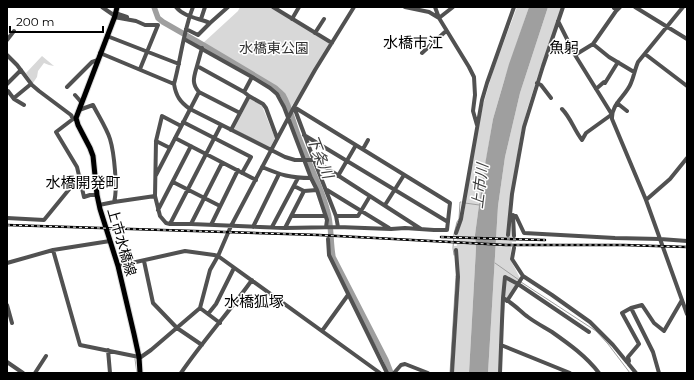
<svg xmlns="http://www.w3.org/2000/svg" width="694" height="380" font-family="Montserrat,'Noto Sans JP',sans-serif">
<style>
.green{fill:#d8d8d8}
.water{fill:#9f9f9f}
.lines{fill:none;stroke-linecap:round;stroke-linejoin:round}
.stream{stroke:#9f9f9f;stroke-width:1}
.river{stroke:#9f9f9f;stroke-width:5.5}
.minor-tunnel{stroke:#d9d9d9;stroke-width:4;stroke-dasharray:4 2;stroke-linecap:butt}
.major-casing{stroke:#dbdbdb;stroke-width:7}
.minor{stroke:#515151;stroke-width:4}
.major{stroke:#000;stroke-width:5}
.rail-casing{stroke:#000;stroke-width:2.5}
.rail{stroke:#fff;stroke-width:1;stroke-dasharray:3;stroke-linecap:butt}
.labels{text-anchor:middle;stroke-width:3;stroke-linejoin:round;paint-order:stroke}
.park-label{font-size:14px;fill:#2f2f2f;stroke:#fff}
.street-label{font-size:14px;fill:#000;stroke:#fff}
.neighbourhood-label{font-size:15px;fill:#000;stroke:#fff}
.water-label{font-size:15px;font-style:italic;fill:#404040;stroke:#fff}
</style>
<rect width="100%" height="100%" fill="#fff"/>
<path class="green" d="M240,7H272L332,43L291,107L287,104L282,94L274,87L202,44L238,11Z
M517,7H529L504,81L493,119L481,190L475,235L476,248L469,373H454L457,235L464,214L471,163L483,105L493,71Z
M548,7H562L537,78L527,110L521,133L509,208L513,232L510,259L520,278L505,302L499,373H488L498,206L505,157L520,93Z
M42,56L54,66L49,65L44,63L38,71L37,77L33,83L26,73Z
M250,98L262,106L275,138L270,148L234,129Z"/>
<path class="water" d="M529,7H548L520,93L505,157L498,206L488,373H469L476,248L475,235L479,205L483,176L493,119L509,64Z"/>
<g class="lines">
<path class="stream" d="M465,203L479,205
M454,255L453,248L454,234L457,222L459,219L460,202H461
M495,263L519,280
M521,282L596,331L608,344L630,373
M135,359L137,373
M450,373L456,276"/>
<path class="river" d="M154,7L158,18L163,22L205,46L274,87C277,89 280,92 283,95C290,107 293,122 298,135C307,160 320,184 327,209C332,225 330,241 333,257L386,360L391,373"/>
<path class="minor-tunnel" d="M514,248V236
M456,250V233"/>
<g class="major-casing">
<path id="major" d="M117,7L115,16L76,118L78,125L90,148L93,156L97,195L100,209L118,266L134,334L139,357L140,373"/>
</g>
<path class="minor" d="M102,7L115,16
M176,7C184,17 198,18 210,23L198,35L186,29
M193,7C183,32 181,59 174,84C176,96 180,102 190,109L285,157L295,160H314L421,229
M273,7L332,43
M405,7L429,12L439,18L469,67L474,77L475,95L473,111L477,125
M435,7L439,18L453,7
M635,7L687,39
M683,7L638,62C635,69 634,76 631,83C626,96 611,104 612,119L646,200L687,314
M614,8L615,7
M115,13L127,17
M114,17L136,21L145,25H158L140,69
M201,19L205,7
M292,19L299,7
M558,21L575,55L611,113
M210,23L228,7
M315,33L324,19
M107,36L179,64
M184,39L252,77L270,88L277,94L284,107L311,178L317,190L327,220L326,227
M7,40L14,31
M593,44L616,11L620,7
M202,48L197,66L244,92
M100,53L174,84
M422,53L446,31
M645,54L687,86
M7,55L17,65L32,85L39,91L71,115L73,119
M575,55L593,44L609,57L634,72
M197,66C194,77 191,83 199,92L240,113
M537,83L541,85L551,98
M7,84L21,70
M67,87L92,62L98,60
M596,89L604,82L605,83L618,62
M8,91L14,99L24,105
M75,95L82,103
M249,96L263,104L266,108L277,138
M14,98L31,84
M617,103L627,111
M294,107L314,160L336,216L338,227
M562,109C571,118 574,130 582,140L586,133L611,115
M79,110L93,105C98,115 107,129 110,139C114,152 118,189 114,202L99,205
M76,118L73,119L56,132L77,167L84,197L90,195H97
M183,122L251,157L242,173
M181,126L162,116L156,141L155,196L160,216L166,223L170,224H191L285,228L338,227L391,229L405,228L434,230H447L450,203L294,107
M231,130L249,96L244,92L252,77
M304,135L448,222
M175,138L256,180
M156,141L170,148
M363,149L368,140
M262,167C281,175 290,178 311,178
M156,175L199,92
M338,176L356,145
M173,182L220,206
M294,186L304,191L317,190
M327,190L389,228
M646,200L670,179L687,158
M114,202L155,196
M385,205L404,175
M158,210L191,146
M513,215L514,236
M291,216H325
M336,216H358L370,196
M513,216H516L524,233L615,238L660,239L687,241
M7,218L44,220L80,176
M170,224L221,125
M191,224L222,163
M211,225L238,170
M253,227L279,174
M272,227L298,178
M285,228L304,191
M456,233L461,219L482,100L487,83L514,7
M508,235L512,194L524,127L543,66L563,7
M328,239L329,255L387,373
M514,248L512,259L523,276L552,295L590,322L613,345L636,373
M53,250L80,345L139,357H141L151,350L200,308L210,270L218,256L231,226L294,107L315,70L354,7
M144,261L153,303L177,328L202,345
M7,263L53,250L110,241
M118,266L185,251L214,255L218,256L380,373
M503,298L505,277L518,284L523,276
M507,301L518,284L589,332
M7,305L12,323
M200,308L220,323
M631,308L653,352L659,373
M208,314L216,304L234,268
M322,331L348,295
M501,345L570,373
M108,350L110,373
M7,362L23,373
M628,363L629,361L628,357L639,344L622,313L631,308L642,305L654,323L664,331L682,300
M35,373L46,356
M181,373C203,341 229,312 252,280
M394,373L401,365L405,364L428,373
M452,373L458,277L456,250
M500,373L502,321L503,298C513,303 520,311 528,317C536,323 544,327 552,332C569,344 586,356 599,373"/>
<use href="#major" class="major"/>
<g class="rail-casing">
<path id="rail" d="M7,225L319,235L506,245H624L687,247
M441,237L545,240"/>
</g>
<use href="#rail" class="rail"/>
</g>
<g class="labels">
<g class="park-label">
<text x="274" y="53">水橋東公園</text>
</g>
<g class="street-label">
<text transform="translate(122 242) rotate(74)" y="5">上市水橋線</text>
</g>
<g class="neighbourhood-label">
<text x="413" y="48">水橋市江</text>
<text x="564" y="53">魚躬</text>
<text x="83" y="188">水橋開発町</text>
<text x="254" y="307">水橋狐塚</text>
</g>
<g class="water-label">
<text transform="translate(320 157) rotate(68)" y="5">下条川</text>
<text transform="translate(480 186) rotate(-83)" y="5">上市川</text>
</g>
</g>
<rect width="694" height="380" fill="none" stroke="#000000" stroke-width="16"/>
<path d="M10 26v6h93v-6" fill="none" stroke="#000000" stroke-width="2"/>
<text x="16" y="26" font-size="12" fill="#000000" stroke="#ffffff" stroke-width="3" paint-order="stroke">200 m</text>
</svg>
